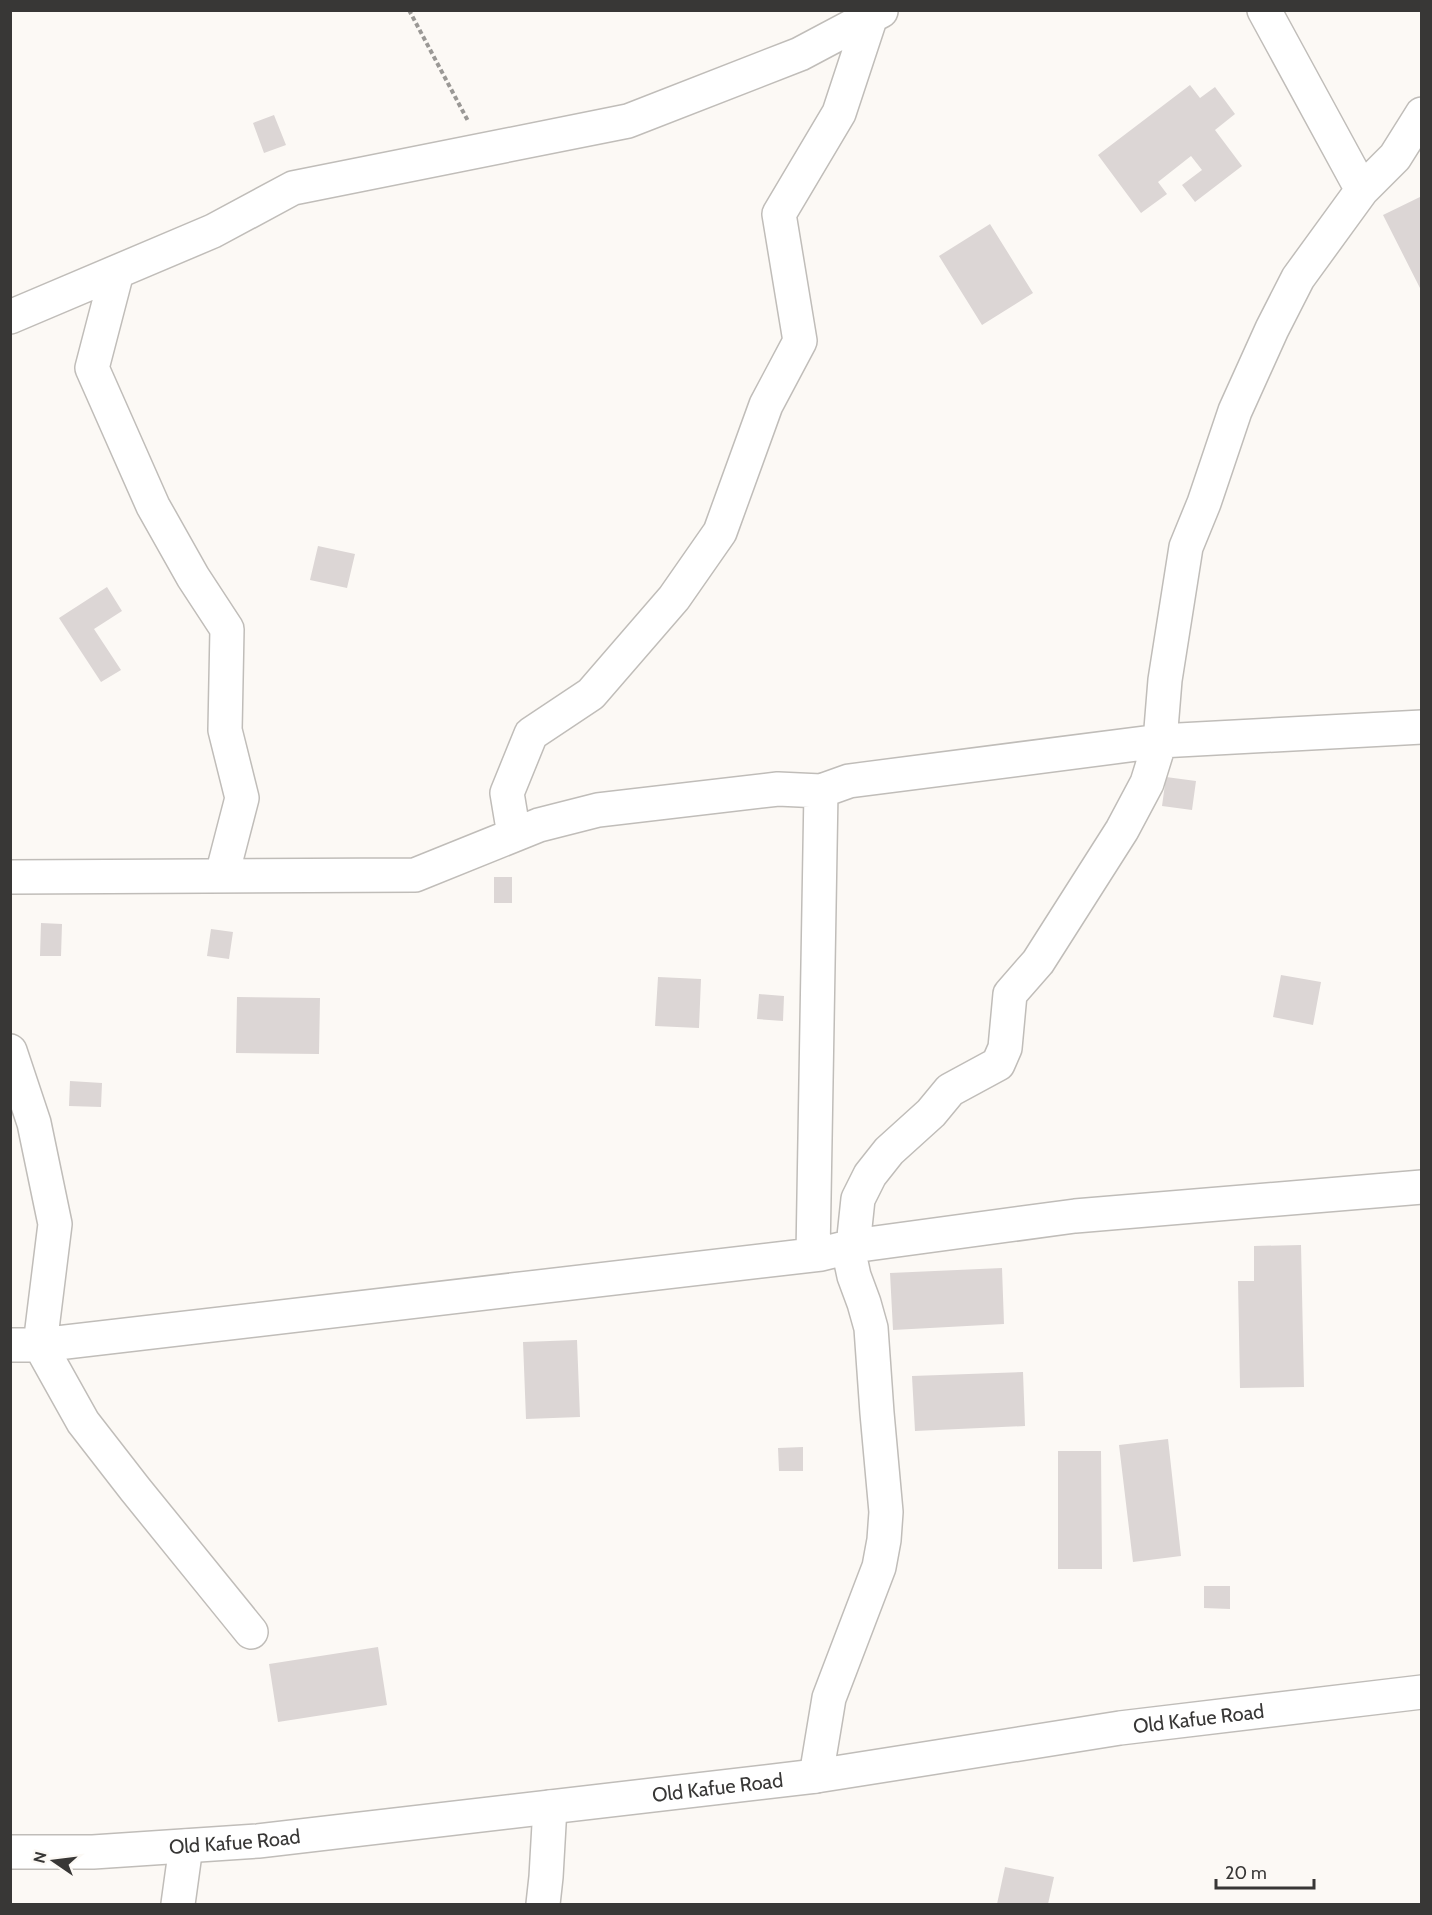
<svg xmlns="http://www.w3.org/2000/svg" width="1432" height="1915" font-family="Cabin,sans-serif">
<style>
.building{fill:#dcd6d5}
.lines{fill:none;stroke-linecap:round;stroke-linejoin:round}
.street-casing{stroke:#c0bdb9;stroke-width:36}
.secondary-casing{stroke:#c0bdb9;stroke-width:36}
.path{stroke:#9a9895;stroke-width:4;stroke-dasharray:4.5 3;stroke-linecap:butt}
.street{stroke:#fff;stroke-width:33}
.secondary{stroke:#fff;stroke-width:33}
.labels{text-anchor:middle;stroke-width:6;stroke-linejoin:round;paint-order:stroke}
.street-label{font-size:20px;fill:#383736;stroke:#fcf9f5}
</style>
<rect width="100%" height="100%" fill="#fcf9f5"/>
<path class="building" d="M1190,85L1200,98L1215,87L1235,114L1215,130L1242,166L1195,202L1182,185L1202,170L1191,156L1158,182L1167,194L1141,213L1098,155Z
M274,115L286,145L264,153L253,123Z
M1422,196V292L1383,215Z
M990,224L1033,293L982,325L939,256Z
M318,546L355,554L347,588L310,580Z
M107,587L122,611L94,629L121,670L101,682L59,618Z
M1166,777L1196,781L1192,810L1162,806Z
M494,877H512V903H494Z
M41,923L62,924L61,956H40Z
M211,929L233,932L229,959L207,956Z
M1281,975L1321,982L1313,1025L1273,1017Z
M658,977L701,979L699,1028L655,1026Z
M759,994L784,996L783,1021L757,1019Z
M237,997L320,998L319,1054L236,1053Z
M70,1081L102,1083L101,1107L69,1106Z
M1301,1245L1304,1387L1240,1388L1238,1281H1254V1246Z
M1002,1268L1004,1324L893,1330L890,1273Z
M577,1340L580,1417L526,1419L523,1342Z
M1023,1372L1025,1426L915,1431L912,1376Z
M1168,1439L1181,1556L1133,1562L1119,1445Z
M803,1447V1471H779L778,1448Z
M1058,1451H1101L1102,1569H1058Z
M1204,1586H1230V1609L1204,1608Z
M378,1647L387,1705L278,1722L269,1664Z
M1005,1867L1054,1877L1048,1904H997Z"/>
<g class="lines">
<g class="street-casing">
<path id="street" d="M1264,10L1362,190
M117,272L92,368L153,506L193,577L227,629L225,730L242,798L222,875
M10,317L213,231L293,188L628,121L800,54L881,11
M514,835L507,793L531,734L591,694L674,598L720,532L766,405L800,341L779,214L839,113L871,16
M10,877L415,875L539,825L598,810L778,789L821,791L849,781L1160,741L1422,727
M10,1051L34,1123L55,1224L40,1345L83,1422L135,1489L251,1632
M813,1255L821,791
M10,1345H40L821,1254L853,1246L1075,1216L1422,1187
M816,1776L829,1698L879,1567L884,1540L886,1512L877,1413L871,1328L864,1303L854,1276L848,1248L853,1246L858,1199L870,1175L889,1151L931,1113L950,1090L998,1064L1005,1048L1010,994L1038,962L1122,830L1147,783L1160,741L1165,680L1186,547L1204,503L1235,411L1272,329L1298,278L1362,190L1395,157L1422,114
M178,1904L186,1846
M543,1904L546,1877L550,1807"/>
</g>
<g class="secondary-casing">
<g id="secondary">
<path id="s1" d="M10,1852H93L258,1841L816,1776L1120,1728L1422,1692"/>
</g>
</g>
<path class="path" d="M409,10L468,121"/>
<use href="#street" class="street"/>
<use href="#secondary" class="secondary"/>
</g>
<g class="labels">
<g class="street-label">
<text dy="7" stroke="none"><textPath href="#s1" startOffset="1197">Old Kafue Road</textPath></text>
<text dy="7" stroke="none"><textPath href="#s1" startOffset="711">Old Kafue Road</textPath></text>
<text dy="7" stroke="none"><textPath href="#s1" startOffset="225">Old Kafue Road</textPath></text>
</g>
</g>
<rect width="1432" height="1915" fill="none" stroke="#383736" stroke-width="24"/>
<g transform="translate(54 1861) rotate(284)" stroke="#fcf9f5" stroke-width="4.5" paint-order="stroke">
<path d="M0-4.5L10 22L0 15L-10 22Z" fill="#383736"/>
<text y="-9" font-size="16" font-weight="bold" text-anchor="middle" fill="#383736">N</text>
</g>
<path d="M1216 1879v9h98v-9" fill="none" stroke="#383736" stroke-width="3"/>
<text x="1225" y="1879" font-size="18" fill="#383736" stroke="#fcf9f5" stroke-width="4.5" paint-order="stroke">20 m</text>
</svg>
